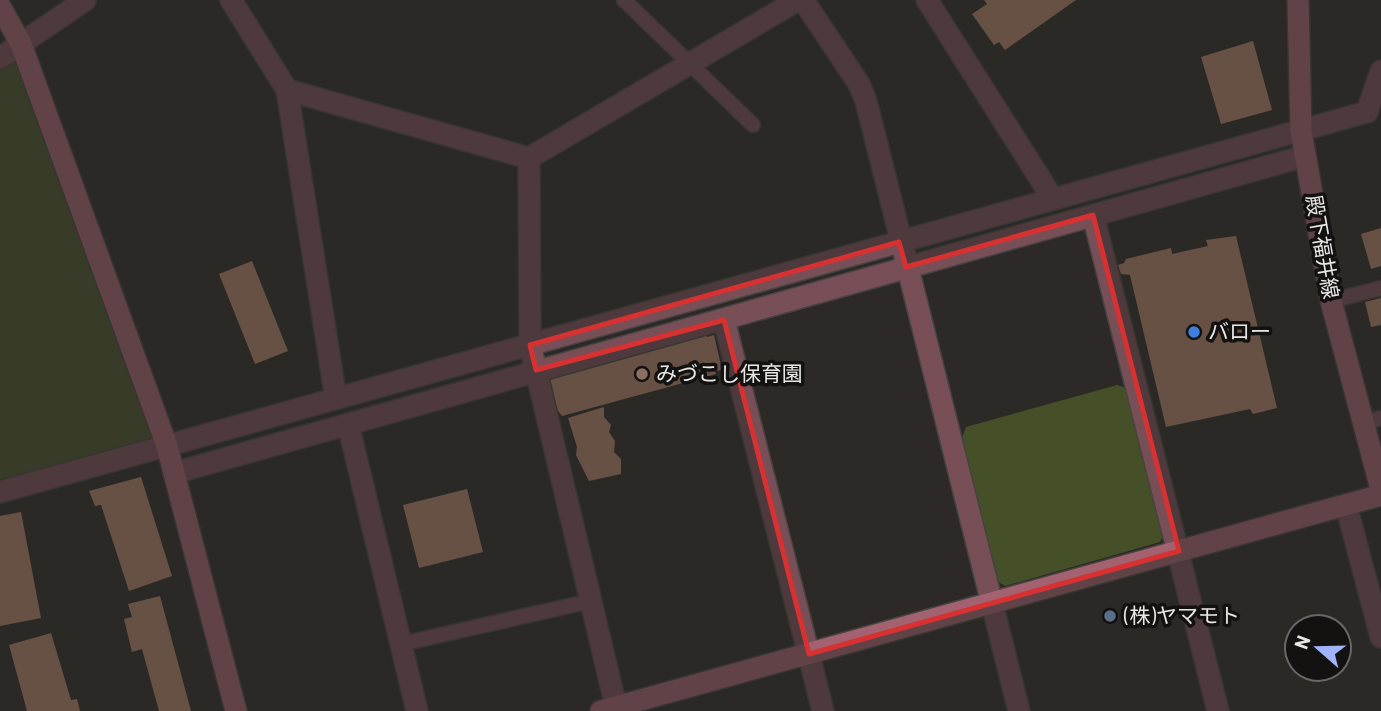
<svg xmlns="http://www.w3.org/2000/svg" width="1381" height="711" font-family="Barlow,'Noto Sans JP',sans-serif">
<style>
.green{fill:#465028}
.building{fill:#b08268}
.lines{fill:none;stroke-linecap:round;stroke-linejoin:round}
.lane-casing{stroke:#464442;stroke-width:17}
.street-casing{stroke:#464442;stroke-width:24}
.secondary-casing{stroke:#464442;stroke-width:24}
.lane{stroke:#784e57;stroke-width:14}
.street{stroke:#784e57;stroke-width:21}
.secondary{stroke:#a36270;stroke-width:21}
.marked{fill:none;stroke:#d73231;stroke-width:5;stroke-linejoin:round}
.shop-dot{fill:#3f7fe0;stroke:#131211;stroke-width:2.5}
.education-dot{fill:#8d6e63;stroke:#131211;stroke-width:2.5}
.service-dot{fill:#5c6f8a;stroke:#131211;stroke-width:2.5}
.labels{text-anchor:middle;stroke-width:7;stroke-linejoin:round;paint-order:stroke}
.street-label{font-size:21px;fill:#e9e7e5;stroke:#131211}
.poi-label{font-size:21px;fill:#e9e7e5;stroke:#131211;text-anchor:start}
</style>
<rect width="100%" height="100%" fill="#2c2927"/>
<path class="green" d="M21,44L156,449L0,492V58Z
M1117,385L1129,389L1165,532L1160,542L1005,586L997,581L962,438L966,427Z"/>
<path class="building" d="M984,0H1076L1005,50L999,42L994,45L972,14L987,4Z
M1253,41L1272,110L1221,124L1201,57Z
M1381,228V266L1371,269L1361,234Z
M1236,236L1277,408L1253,414L1250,409L1166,427L1130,275L1121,274L1118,265L1124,263L1126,259L1171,248L1172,254L1208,246L1206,240Z
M252,261L288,351L255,364L219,274Z
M1381,298V325L1371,327L1365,302Z
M705,333L707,337L714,335L722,370L715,371L716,374L562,416L555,407L549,383L553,373Z
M604,407V417L611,425L609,432L615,441L614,452L621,459V474L589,481L576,455L577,447L568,418Z
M141,477L172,576L129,591L101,505L95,506L89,491Z
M467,489L483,552L419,568L403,505Z
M21,512L41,618L0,626V516Z
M160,596L191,711H159L142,649L132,652L124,619L132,617L128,604Z
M51,633L71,700L77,699L80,711H27L9,645Z"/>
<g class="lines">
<g class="lane-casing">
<path id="lane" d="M624,0L753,125
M1331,301L1381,288
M1364,423L1381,418
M401,644L591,601"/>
</g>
<g class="street-casing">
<path id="street" d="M231,0L287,90L336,399
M803,0L859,84L866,101L1019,711
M927,0L1053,199
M0,58L85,0
M287,90L529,158L798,0
M529,158L530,345L617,711
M1093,215L1218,711
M724,320L823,711
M348,424L417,711
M174,473L1305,156
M0,492L1367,112L1381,71
M1346,505L1381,637"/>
</g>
<g class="secondary-casing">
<path id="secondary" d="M1298,0L1301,131L1331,301L1381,489
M0,6L21,44L167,446L236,711
M601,711L1381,495"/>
</g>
<use href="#lane" class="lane"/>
<use href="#street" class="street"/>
<use href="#secondary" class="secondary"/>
</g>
<path d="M0 0H1381V711H0ZM1093,215L1179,551L809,654L724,320L536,370L530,345L899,242L906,267Z" fill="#2c2927" fill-opacity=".55" fill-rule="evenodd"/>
<path class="marked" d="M1093,215L1179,551L809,654L724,320L536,370L530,345L899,242L906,267Z"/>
<circle class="shop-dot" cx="1194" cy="332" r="7"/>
<circle class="education-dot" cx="642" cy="374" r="7"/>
<circle class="service-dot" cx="1110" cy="616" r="7"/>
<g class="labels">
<g class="street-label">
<text transform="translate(1322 247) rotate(80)" y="7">殿下福井線</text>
</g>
<g class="poi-label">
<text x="1208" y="339">バロー</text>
<text x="656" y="381">みづこし保育園</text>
<text x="1124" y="623">(株)ヤマモト</text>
</g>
</g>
<g transform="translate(1318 648) rotate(290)"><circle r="33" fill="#131211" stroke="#696766" stroke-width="2"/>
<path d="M0-5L12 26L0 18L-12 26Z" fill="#a1b3fd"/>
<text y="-10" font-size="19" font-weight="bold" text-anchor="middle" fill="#e9e7e5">N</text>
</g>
</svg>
